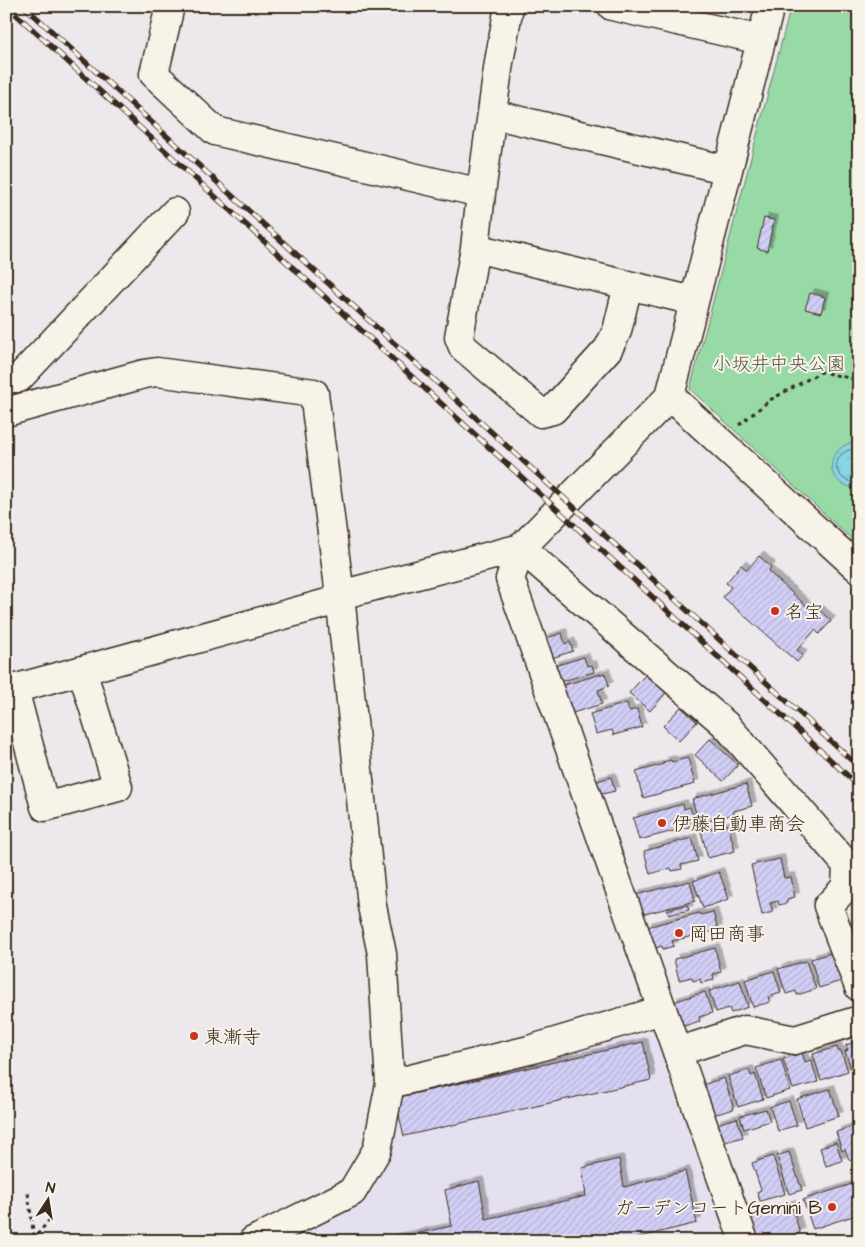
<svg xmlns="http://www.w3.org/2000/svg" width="865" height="1247" font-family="'Architects Daughter','Klee One',sans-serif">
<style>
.built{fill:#e4e0ef}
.green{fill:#98daa5;stroke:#6a8262}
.water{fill:url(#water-ripples);stroke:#699195}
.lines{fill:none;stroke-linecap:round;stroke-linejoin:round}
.shore{stroke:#596e6e;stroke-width:1}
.building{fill:url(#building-hatch);stroke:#3b2a1e;filter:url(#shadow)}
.minor-casing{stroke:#3b2a1e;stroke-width:31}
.path{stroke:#3b2a1e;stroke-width:3;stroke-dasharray:4 4;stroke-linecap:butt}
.minor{stroke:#f7f3e8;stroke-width:28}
.rail-casing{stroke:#3b2a1e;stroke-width:5.5}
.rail{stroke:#f7f3e8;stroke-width:4;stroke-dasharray:11;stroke-linecap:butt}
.poi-dot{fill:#c8321e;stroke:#f7f3e8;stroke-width:2}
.labels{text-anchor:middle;stroke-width:4;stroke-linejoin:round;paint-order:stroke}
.park-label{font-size:19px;fill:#525640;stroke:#f7f3e8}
.poi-label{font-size:19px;fill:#3b2a1e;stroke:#f7f3e8;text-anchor:start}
</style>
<defs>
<pattern id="water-ripples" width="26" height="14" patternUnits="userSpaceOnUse" patternTransform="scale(1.25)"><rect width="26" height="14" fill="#87d5e5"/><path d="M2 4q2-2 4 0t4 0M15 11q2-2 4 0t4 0" fill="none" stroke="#75b7c4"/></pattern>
<pattern id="building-hatch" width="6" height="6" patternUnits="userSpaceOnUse" patternTransform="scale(1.25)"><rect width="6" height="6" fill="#d2cff7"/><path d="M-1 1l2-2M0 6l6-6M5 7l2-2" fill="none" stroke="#b5b2d3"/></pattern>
<filter id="shadow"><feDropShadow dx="4.5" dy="-4.5" stdDeviation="0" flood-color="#0004"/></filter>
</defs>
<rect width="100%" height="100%" fill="#ece8ec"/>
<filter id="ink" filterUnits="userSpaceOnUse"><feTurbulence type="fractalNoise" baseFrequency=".02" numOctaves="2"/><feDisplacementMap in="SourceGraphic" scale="10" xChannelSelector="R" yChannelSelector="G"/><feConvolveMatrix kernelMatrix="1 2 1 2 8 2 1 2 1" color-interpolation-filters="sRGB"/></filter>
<g filter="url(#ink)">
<path class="built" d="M662,1031L732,1241H284L338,1206L386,1092Z"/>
<path class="green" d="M791,6H859V546L690,389Z"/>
<path class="water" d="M850,443H859V488C828,488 821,454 850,443Z"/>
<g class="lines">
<path class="shore" d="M859,448C829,449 829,482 859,483"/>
</g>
<path class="building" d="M764,218L774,220L767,251L757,248Z
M810,293L825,297L821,313L805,309Z
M759,556L771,567L768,571L814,613L818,609L831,621L819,634L815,630L797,650L803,655L797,662L723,597L731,587L726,583L741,565L747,570Z
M562,633L565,644L570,642L573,651L552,658L544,639Z
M584,657L587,666L592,665L594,672L559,682L554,666Z
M648,672L670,688L650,711L629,693Z
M605,673L609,686L598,690L602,704L569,714L560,686Z
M627,703L629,711L637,709L642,727L614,735L612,730L596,734L590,714Z
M681,707L697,722L679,741L663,726Z
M710,739L738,765L723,781L695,755Z
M688,758L695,784L643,798L636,772L664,764L663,762L671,760L672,762Z
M611,777L615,791L598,795L594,782Z
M746,784L752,806L734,811V814L699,824L692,799Z
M683,804L684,809L690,807L694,819L688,820L689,827L639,840L633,818Z
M728,825L735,851L708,858L701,831Z
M692,838L698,861L681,865L682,869L672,871L671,868L650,874L644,851Z
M780,859L784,878L791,877L795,897L787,899V903L779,905L778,901L770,903L773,912L762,915L751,865Z
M719,872L729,899L703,908L693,881Z
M690,881L695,901L641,915L635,895Z
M687,905L689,910L669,915L667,910Z
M713,912L718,930L672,941L674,946L663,949L662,946L652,949L647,927L699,913L700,915Z
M715,948L721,972L713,974L714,980L701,983L700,979L693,981L692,977L679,980L674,959Z
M838,951L846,975L840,978L841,981L819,988L811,959Z
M806,961L816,989L797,995L796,991L786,994L778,969Z
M774,971L781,993L768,997L770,1002L753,1007L745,980Z
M740,981L748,1007L731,1013L729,1008L716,1012L709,991Z
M705,992L712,1013L699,1017L700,1021L681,1027L673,1002Z
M859,1041V1069L852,1071L845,1051L848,1050L846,1045Z
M643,1042L651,1080L404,1136L395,1098Z
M837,1047L838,1051H841L848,1071L821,1080L813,1054Z
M802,1053L805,1062L811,1060L818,1082L793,1089L783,1059Z
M781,1060L790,1090L766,1098L756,1068Z
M749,1070L751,1076L755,1074L763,1099L738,1107L728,1076Z
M724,1078L734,1109L710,1116L701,1090L706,1088L705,1084Z
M830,1089L839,1116L805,1127L797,1099Z
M789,1101L797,1125L778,1131L770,1107Z
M766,1109L770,1121L744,1129L740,1116Z
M737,1118L743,1137L722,1143L716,1124Z
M859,1124V1157L849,1160L845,1149L842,1151L836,1132Z
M836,1142L842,1161L826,1166L820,1148Z
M789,1152L802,1190L789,1194L777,1156Z
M773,1156L785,1194L760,1201L757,1192L761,1190L752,1163Z
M619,1159L624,1187L685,1171L697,1223L624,1241H381L452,1226L445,1190L479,1181L486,1219L586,1196L582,1168Z
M858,1182L859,1214L813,1229L803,1200Z
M791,1204L800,1233L777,1241H758L750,1217Z"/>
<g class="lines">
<g class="minor-casing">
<path id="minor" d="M170,6L154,74L215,131L481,193
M509,6L499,62L481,193L475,248L459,337L463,347L541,413L553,410L608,349L617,331L628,285
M612,6L761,40
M492,114L728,170
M475,248L694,301
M12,378H19L175,212
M670,396L859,569
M6,412L144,374L157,372L314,393L340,595L372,906L382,954L390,1084L377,1150L352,1192L253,1241
M14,689L45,807L118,787L82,670
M6,691L331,602L340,595L521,548L726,725L847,865L846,887L828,906L859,987
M677,1052L745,1030L795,1040L859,1020
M390,1084L529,1050L662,1010
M744,1241L510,579L521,548L670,396L770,6"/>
</g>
<path class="path" d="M739,425L770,400L821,372L859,380
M28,1193L34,1238
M32,1241L51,1218"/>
<use href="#minor" class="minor"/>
<g class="rail-casing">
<path id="rail" d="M7,6L859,786
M24,6L859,767"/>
</g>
<use href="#rail" class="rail"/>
</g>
</g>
<g class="poi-dot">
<circle cx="775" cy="611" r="5"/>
<circle cx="662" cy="823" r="5"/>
<circle cx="679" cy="933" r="5"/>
<circle cx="194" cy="1036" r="5"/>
<circle cx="832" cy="1207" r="5"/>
</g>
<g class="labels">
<g class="park-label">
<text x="779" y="370">小坂井中央公園</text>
</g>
<g class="poi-label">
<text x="785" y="618">名宝</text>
<text x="672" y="830">伊藤自動車商会</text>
<text x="689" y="940">岡田商事</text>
<text x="204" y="1043">東漸寺</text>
<text x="822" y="1214" text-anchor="end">ガーデンコートGemini B</text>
</g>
</g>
<rect width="865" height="1247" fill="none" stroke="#f7f3e8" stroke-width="25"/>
<rect x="12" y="12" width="840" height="1222" fill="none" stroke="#3b2a1e" stroke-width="2" filter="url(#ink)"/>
<g transform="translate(48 1200) rotate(12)" stroke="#f7f3e8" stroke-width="4" paint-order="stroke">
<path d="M0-4L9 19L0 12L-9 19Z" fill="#3b2a1e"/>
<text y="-8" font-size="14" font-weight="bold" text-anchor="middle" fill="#3b2a1e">N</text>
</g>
</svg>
